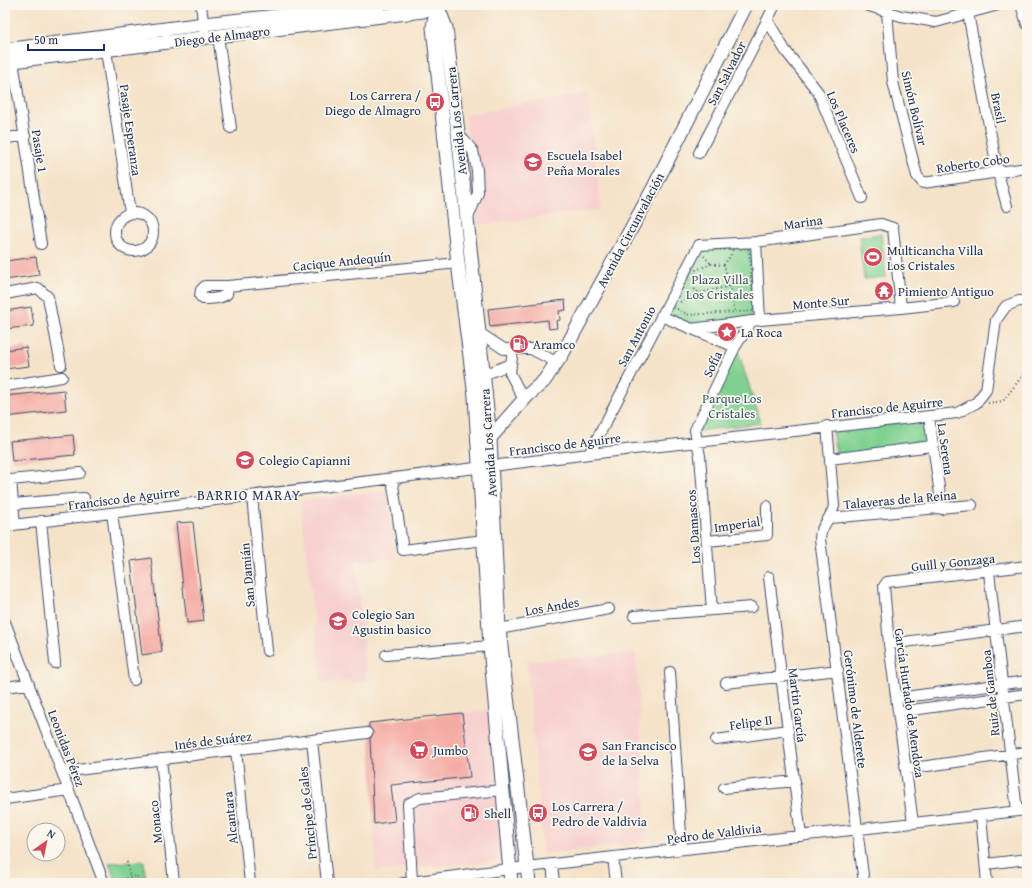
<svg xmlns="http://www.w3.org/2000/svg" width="1032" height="888" font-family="'Gentium Book Plus',serif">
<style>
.built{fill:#f7d0cf}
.green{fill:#80d191;stroke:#4e8078}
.building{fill:#f4aba4}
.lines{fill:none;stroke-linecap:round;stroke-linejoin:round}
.minor-casing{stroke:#3c4a6e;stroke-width:12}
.major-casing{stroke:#3c4a6e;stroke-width:15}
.path{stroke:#3c4a6e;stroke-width:2;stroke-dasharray:1 3;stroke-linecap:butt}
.minor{stroke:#fff;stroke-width:10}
.major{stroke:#fff;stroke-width:13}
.labels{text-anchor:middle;stroke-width:3.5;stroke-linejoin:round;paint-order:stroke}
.street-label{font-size:13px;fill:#1b2f5e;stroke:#fbf7ec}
.poi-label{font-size:13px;fill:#1b2f5e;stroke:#fbf7ec;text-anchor:start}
.park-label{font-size:13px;fill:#34586b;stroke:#fbf7ec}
.neighbourhood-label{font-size:14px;letter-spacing:1px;fill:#1b2f5e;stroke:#fbf7ec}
</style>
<rect width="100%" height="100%" fill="#fbf7ec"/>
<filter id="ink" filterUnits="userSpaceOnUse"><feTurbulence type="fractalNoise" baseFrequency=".025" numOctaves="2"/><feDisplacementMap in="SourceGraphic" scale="8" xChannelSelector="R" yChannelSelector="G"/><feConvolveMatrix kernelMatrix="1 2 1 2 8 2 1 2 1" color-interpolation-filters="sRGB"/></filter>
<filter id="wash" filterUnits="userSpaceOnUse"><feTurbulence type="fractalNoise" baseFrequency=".012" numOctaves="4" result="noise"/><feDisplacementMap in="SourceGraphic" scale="16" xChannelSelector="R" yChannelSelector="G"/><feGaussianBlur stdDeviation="0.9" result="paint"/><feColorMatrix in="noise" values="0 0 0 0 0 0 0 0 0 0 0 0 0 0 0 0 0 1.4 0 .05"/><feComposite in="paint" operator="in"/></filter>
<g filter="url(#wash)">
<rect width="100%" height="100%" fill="#f5e3c9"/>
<path class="built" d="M588,93L601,209L478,225L465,115Z
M387,490L395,558L356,561L367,680L322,683L300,501Z
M636,653L647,842L543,854L527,661Z
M490,710L502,861L376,871L369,723Z"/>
<path class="green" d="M913,5H976L936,9Z
M881,234L886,277L864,279L859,237Z
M752,245L757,315L691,327L665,314L701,249Z
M737,348L761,423L697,431Z
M924,419L928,444L837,456L832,432Z
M144,861L146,883H116L109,863Z"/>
<g id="blocks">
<path class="building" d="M36,257L39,275L5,280V261Z
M565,300L566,310L559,311L560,320L556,321L557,328L549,329L548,320L490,327L488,309Z
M31,307L34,326L5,329V311Z
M26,347L29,366L5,369V350Z
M64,390L66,410L5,417V396Z
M73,435L75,455L12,461L10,441Z
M193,522L204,621L187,623L176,523Z
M151,558L162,652L142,655L131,561Z
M462,713L470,777L391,785L395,821L374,824L370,739L373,733L369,727V723Z"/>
</g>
</g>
<g filter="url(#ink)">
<use href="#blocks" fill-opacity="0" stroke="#3c4a6e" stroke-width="1"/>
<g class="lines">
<g class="minor-casing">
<path id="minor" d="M201,5L204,30
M866,5L901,16L936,22L998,5
M1021,5L1027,24
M887,12L893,82L917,176L923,183L1027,168
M968,13L998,173L1007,206
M768,21L785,50L818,92L862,198
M218,36L231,128
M106,50L130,213
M13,61L41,244
M458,133L473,151L477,170L478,193L467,220
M5,138L25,136
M699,153L775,5
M115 232a19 19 0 1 1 38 0a19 19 0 1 1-38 0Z
M756,242L760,320
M228,286L227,294C220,299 212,299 203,299L200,296L201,290L205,286H228L458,263
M5,294L38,288L48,297L61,365
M661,316L735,347
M691,329L760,320L901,308L954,302
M478,332L504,349H531L556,362
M513,349L510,373L524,400
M483,375L511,364
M5,386L62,377
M929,416L942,509
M827,426L834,506C831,519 820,526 820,539L864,883
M589,454L699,245L756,242L881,224L893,228L901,308
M830,459L932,446
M392,479L403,550L484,540
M252,496L267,651
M13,504L84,498
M112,513L134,680
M830,518L972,505
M41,521L55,663
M15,525L11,480L80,473
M5,526L589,454L957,413L976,403L986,390L996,320L1006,306L1019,301H1027
M707,541L767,535V506
M989,572L1017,811
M769,577L801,836
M712,610L700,456L695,430L735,347L751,322
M634,616L752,607
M5,622L104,883
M499,629L609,609
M889,644L1027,626
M386,655L490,646
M670,672L682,849
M726,683L838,670
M5,687L29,684
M897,698L1027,681
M898,712L1027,694
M312,740L327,883
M716,740L788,730
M236,750L250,883
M161,759L174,883
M906,769L1027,752
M62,772L367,733
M724,788L795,781
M5,799L69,790
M981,816L987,883
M913,823L889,644L884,586L887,582L1027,566
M613,857L616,883
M552,864L554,883
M986,864L1027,859
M412,882L408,804L420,798L503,790
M403,883L509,869L1027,810"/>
</g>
<g class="major-casing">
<path id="major" d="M437,5L446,28L458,133L490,438L499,629L529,883
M437,5L433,27L458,263L475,396L490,646L511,883
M5,50L204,24L379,5
M5,62L423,11L437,5
M490,438L528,395L544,381L563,353L654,187L746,5"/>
</g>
<path class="path" d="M744,248L749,250L754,311L689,315L671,306C671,291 693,263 701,249L734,250Z
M704,256L711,264
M711,264L724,265L730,286L700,293L695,291C693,283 693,278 696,270Z
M724,265L732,253
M730,286L735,312
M680,302L700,293
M988,403L1003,401L1023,375L1027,373
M127,862L130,878
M114,881L137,876L138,883"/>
<use href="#minor" class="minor"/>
<use href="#major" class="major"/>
</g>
</g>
<defs>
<g id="bus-disc" transform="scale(1)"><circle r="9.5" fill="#d1495b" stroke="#fbf7ec"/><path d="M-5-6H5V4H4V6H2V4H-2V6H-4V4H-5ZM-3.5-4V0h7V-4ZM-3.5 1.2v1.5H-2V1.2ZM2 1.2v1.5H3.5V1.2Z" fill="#fff"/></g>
<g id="school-disc" transform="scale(1)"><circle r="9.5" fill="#d1495b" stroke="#fbf7ec"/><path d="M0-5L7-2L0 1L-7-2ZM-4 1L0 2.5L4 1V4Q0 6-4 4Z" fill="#fff"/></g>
<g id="stadium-disc" transform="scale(1)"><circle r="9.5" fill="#d1495b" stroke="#fbf7ec"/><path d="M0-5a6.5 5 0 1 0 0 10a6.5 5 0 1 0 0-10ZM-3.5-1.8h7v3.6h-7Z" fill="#fff"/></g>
<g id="temple-disc" transform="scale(1)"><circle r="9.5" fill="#d1495b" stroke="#fbf7ec"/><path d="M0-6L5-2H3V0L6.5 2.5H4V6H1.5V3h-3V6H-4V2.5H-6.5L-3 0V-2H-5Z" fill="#fff"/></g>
<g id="sight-disc" transform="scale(1)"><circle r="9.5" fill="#d1495b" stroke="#fbf7ec"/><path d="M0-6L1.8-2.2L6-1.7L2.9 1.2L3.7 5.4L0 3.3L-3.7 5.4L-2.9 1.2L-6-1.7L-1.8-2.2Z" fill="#fff"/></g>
<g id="fuel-disc" transform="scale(1)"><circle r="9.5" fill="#d1495b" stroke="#fbf7ec"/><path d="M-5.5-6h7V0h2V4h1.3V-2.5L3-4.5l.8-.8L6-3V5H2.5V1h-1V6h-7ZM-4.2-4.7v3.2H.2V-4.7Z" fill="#fff"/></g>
<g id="supermarket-disc" transform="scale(1)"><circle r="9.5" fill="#d1495b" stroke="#fbf7ec"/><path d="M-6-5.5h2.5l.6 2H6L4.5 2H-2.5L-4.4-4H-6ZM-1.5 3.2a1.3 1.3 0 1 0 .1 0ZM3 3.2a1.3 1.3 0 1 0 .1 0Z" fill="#fff"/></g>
</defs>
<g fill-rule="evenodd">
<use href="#bus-disc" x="435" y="102"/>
<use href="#school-disc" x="533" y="162"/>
<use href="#stadium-disc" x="873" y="257"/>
<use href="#temple-disc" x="884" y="291"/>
<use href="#sight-disc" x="727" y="332"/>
<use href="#fuel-disc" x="519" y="344"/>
<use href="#school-disc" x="245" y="460"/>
<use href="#school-disc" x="338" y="621"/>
<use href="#supermarket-disc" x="419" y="750"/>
<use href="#school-disc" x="588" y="752"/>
<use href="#fuel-disc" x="470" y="813"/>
<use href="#bus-disc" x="538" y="813"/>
</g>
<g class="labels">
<g class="street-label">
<text transform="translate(222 36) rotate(-7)" y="5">Diego de Almagro</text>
<text transform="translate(726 73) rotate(-63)" y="5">San Salvador</text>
<text transform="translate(915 108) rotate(77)" y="5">Simón Bolívar</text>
<text transform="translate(999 108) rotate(79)" y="5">Brasil</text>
<text transform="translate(456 121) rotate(-96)" y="5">Avenida Los Carrera</text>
<text transform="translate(844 122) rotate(67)" y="5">Los Placeres</text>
<text transform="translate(131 130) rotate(82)" y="5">Pasaje Esperanza</text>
<text transform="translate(40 151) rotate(81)" y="5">Pasaje 1</text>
<text transform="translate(973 163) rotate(-8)" y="5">Roberto Cobo</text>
<text transform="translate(803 222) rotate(-8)" y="5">Marina</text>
<text transform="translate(630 230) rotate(-62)" y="5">Avenida Circunvalación</text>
<text transform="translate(342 261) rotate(-6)" y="5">Cacique Andequín</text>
<text transform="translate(821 302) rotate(-5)" y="5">Monte Sur</text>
<text transform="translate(636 336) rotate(-62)" y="5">San Antonio</text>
<text transform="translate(712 364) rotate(-65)" y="5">Sofía</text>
<text transform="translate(887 407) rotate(-6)" y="5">Francisco de Aguirre</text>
<text transform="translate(488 443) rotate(-94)" y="5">Avenida Los Carrera</text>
<text transform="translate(565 444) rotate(-7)" y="5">Francisco de Aguirre</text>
<text transform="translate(946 449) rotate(82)" y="5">La Serena</text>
<text transform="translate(124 498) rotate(-7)" y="5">Francisco de Aguirre</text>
<text transform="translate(900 499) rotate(-5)" y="5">Talaveras de la Reina</text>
<text transform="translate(737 524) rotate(-8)" y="5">Imperial</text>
<text transform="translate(693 527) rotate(-94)" y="5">Los Damascos</text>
<text transform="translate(953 562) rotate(-6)" y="5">Guill y Gonzaga</text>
<text transform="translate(247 575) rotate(-95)" y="5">San Damián</text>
<text transform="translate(552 606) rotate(-10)" y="5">Los Andes</text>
<text transform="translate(990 693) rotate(-96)" y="5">Ruiz de Gamboa</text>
<text transform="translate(910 703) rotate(82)" y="5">García Hurtado de Mendoza</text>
<text transform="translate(798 705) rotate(83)" y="5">Martin García</text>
<text transform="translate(856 709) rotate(83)" y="5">Gerónimo de Alderete</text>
<text transform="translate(751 722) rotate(-8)" y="5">Felipe II</text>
<text transform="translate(213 740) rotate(-7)" y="5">Inés de Suárez</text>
<text transform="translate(67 748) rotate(69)" y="5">Leonidas Pérez</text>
<text transform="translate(307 813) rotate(-96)" y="5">Príncipe de Gales</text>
<text transform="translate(230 818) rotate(-96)" y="5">Alcantara</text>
<text transform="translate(155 822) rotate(-96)" y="5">Monaco</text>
<text transform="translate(714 833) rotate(-7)" y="5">Pedro de Valdivia</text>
</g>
<g class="poi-label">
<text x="421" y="100" text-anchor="end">Los Carrera /<tspan x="421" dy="15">Diego de Almagro</tspan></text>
<text x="547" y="160">Escuela Isabel<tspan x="547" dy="15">Peña Morales</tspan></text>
<text x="887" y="255">Multicancha Villa<tspan x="887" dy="15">Los Cristales</tspan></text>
<text x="898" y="296">Pimiento Antiguo</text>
<text x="741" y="337">La Roca</text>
<text x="533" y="349">Aramco</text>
<text x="259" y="465">Colegio Capianni</text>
<text x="352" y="619">Colegio San<tspan x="352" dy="15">Agustin basico</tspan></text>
<text x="602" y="750">San Francisco<tspan x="602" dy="15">de la Selva</tspan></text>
<text x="433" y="755">Jumbo</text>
<text x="552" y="811">Los Carrera /<tspan x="552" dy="15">Pedro de Valdivia</tspan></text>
<text x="484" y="818">Shell</text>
</g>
<g class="park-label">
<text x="720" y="284">Plaza Villa<tspan x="720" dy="15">Los Cristales</tspan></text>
<text x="732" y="403">Parque Los<tspan x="732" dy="15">Cristales</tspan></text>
</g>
<g class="neighbourhood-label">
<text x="249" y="500">BARRIO MARAY</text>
</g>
</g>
<rect width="1032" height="888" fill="none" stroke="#fbf7ec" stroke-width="20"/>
<g transform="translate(46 842) rotate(33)"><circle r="19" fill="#fbf7ec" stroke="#a1a7b3"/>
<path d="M0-3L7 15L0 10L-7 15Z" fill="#d1495b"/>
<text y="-6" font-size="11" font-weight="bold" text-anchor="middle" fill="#1b2f5e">N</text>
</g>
<path d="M28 44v6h76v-6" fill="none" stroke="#1b2f5e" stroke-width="2"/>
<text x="34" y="44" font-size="12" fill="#1b2f5e" stroke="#fbf7ec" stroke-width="3" paint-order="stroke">50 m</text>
</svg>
